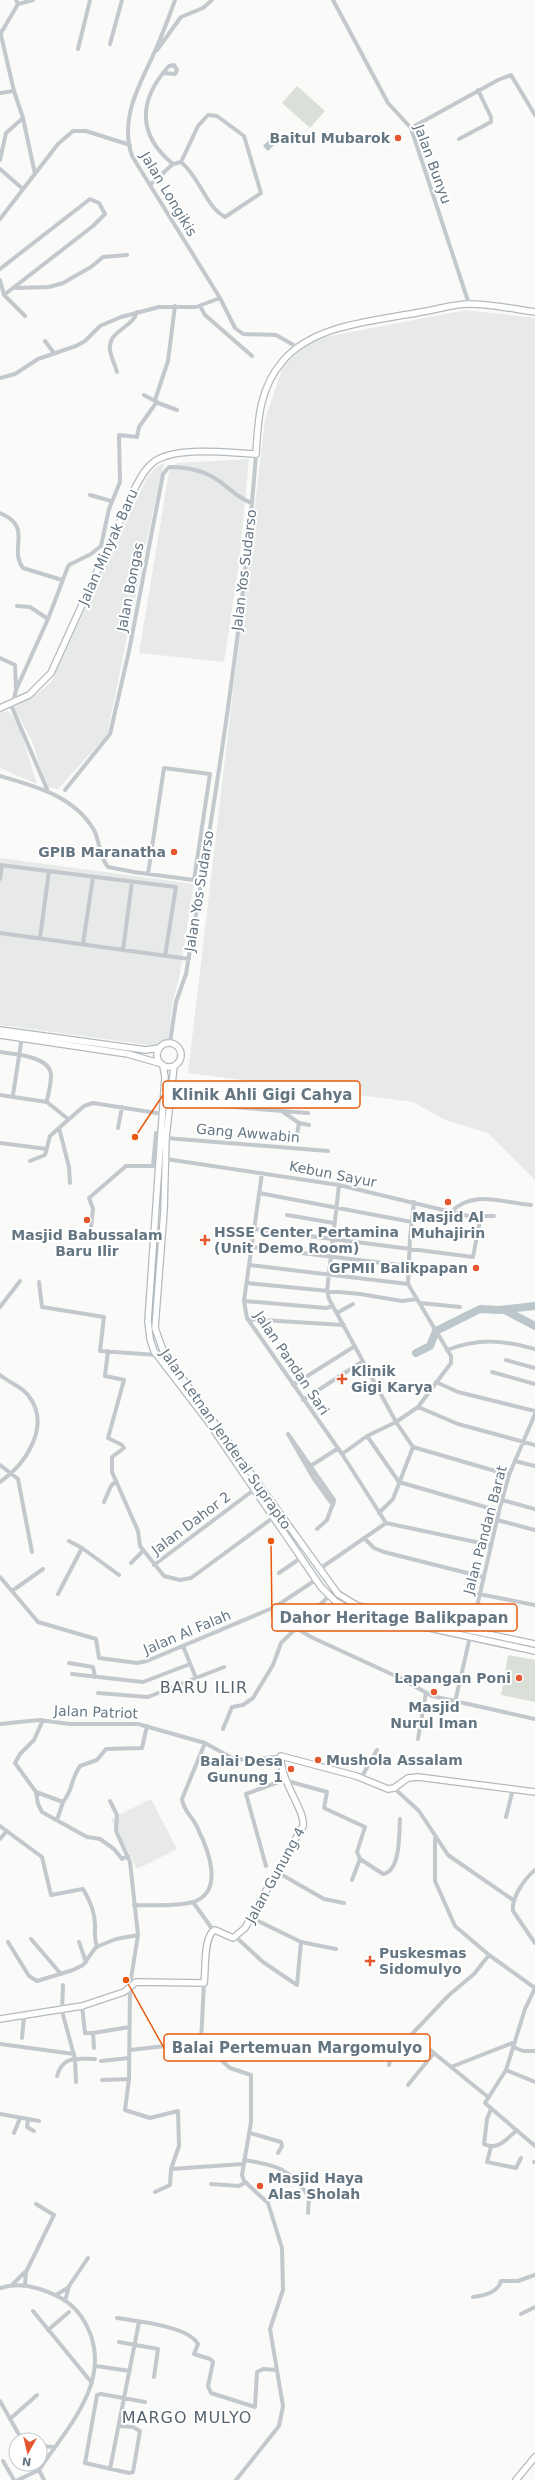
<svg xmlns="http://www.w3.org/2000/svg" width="535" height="2480" font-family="'DejaVu Sans',sans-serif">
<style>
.built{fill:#e8e9e9}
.green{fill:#dadfd7}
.water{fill:#bbc7cb}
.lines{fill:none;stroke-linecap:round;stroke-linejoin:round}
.river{stroke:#bbc7cb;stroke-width:8}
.secondary-casing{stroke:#b3babf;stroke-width:8}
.street{stroke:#c3c8cc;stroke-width:4}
.secondary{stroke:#fff;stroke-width:5.5}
.poi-dot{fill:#e4572e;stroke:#fff;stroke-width:1.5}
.labels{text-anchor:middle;stroke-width:4;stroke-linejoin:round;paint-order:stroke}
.poi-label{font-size:14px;font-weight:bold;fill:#657683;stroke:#fff;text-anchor:end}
.street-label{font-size:14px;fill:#657683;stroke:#fff}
.quarter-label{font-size:16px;letter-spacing:1px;fill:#57646e;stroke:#fff}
.leader{fill:none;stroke:#e8590c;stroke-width:1.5}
.callout-dot{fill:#e8590c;stroke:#fff;stroke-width:1.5}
.callout{fill:#fff;stroke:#e8590c;stroke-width:1.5}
.callout-label{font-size:15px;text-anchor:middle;font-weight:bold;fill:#657683}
</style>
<rect width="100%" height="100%" fill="#fafaf8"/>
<path class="built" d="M466,310L535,318V1180L488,1133L445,1120L413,1102L188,1073L265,419L283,367L300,350L320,338Z
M249,459L239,564L224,662L139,653L169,472L177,463Z
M165,462L160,478L107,735L58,789L47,787L32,741L14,707L35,695L51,682L146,479L155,468Z
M8,711L18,723L37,784L0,768V713Z
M0,858L194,884L179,978L172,1004L169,1039L161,1044L150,1045L0,1025Z
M151,1799L177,1849L137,1869L111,1819Z"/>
<path class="green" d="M297,86L325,111L310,128L282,103Z
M508,1655L535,1660V1702L501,1695Z"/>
<path class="water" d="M275,134L279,140L268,151L263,146Z"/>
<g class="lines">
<path class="river" d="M505,1310L535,1326
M416,1353L430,1346L436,1331L480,1309L499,1310L535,1306"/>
<g class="secondary-casing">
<path id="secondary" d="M0,708L29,695L51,673L136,486C141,477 146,467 155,461C178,446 228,453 256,454C258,421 259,389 282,362C313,324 375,321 421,312C436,310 453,304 469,304C490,304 514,309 535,312
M0,1030L146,1050L159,1048
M0,1035L128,1054L159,1063
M157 1055a12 12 0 1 1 24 0a12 12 0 1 1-24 0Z
M163,1066L165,1077L148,1321L150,1339L154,1351L207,1420L321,1587L336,1602L356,1612L535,1651
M174,1066L166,1138L164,1211L155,1328L164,1353L338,1594L356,1605L374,1610L535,1644
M0,2019L82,2006L124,1992L136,1982L204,1983C206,1971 203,1935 215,1930L233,1938L245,1928L303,1826C306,1811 280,1782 281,1756L356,1776L388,1789L394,1788L408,1778L418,1777L535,1792
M516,2480L535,2457"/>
</g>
<path class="street" d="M175,0C169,17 162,35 155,51C140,85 119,117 132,156L220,298L235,328L243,334L276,335L297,347
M333,0L388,103L411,128L469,304
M18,4L33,0
M0,31L14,91L23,118L35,174
M1,33L18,4L16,0
M110,44L122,0
M78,49L90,0
M157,50L181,17L203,8L212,0
M163,73L175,74L177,70L174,65L169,66C139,99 136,134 173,164
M0,93L14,91
M411,128L498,80L511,75L535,115
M459,139L491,122V117L478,90
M0,160L6,133L23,118
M0,169L23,189
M151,184L173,164L181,162C199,176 206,207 225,217L261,193L244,136L217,116L208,115L198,126L181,162
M0,219L58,144L73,131H86L130,145
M0,269L90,199L99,203L105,214L93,226L4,295
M0,280L4,295L25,316
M16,288L49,287L63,283L91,267L103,257L127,255
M175,306L168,361L155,400L158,403L177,410
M200,306L205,315L252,356
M45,341L54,353
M117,372C115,365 111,357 110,350C107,331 133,328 137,312
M0,378L15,374L38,359L76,346L85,341L100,326L121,317L159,307H196L220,298
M144,395L155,401
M90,495L111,501
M0,513C34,527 8,548 23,568L62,580
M17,606L30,607L48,619
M0,658L15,665L16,688
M13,703L16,690L48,619L67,569L69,565L91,554L101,546L109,509L120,482L119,435L137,437L139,427L156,403
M11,705L47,789
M0,776C35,786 74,796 94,830C100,842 99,856 108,867L134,872L201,881
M65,790L110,734L129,651L163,474L169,467C187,467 204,470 219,481C231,489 237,498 252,503
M0,865L176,887L165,956
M148,874L164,768L210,774L194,880
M0,879L2,865
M0,933L189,959
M40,938L49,871
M83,944L93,877
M123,950L132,882
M170,1043L176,1002L186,974C215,802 243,628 256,454
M0,1052C14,1054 50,1056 51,1075C51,1083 49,1092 47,1100
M0,1095L47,1102L68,1119
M13,1095L22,1037
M170,1102L308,1113
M283,1112L299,1123L309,1125
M118,1128L122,1107
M297,1135L299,1123
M166,1138L328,1151
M0,1143L47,1149
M166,1159L339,1185L468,1216H494
M30,1161L45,1155L50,1136L59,1128
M262,1173L244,1301L247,1318L342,1454L386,1523
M70,1183L69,1167L59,1128L84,1106L93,1103L163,1114
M339,1185L327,1291L329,1299L396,1422L413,1447L509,1475
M259,1193L412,1222
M451,1212C473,1189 503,1203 531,1205
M287,1215L334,1223
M91,1227L93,1209L89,1198L126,1166H153L156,1133H162
M254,1229L473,1257L481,1215
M252,1247L408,1266
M249,1265L408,1284
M39,1282L42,1307L104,1317L100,1351L157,1355
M247,1283L360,1294L402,1301L417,1299
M244,1301L326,1308L333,1306
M420,1303L460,1307
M0,1307L20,1281
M337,1313L353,1304
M247,1319L344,1325
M447,1350C479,1338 503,1340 535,1349
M108,1351L105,1376L124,1380L108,1438L122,1445L124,1448L112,1457V1472L138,1531L140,1546L164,1576L180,1580L191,1578L274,1517
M506,1360L535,1368
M492,1372L535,1384
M0,1375C8,1382 21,1386 28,1395C52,1425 26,1464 0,1482
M436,1382L458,1392L535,1411
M293,1385L355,1346
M303,1400L363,1361
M418,1407L458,1424L535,1445
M288,1434L334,1500L333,1505L314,1479Z
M367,1436L399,1482L499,1511
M342,1454L367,1436L396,1422L418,1407L451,1363V1356L408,1284L410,1238L414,1202
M515,1461L535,1466
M0,1465L18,1479L32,1552
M309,1467L337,1449
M502,1500L535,1509
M104,1502L111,1486L116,1481
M379,1513L393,1499L413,1447
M497,1520L535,1530
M317,1529L327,1520L332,1506
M364,1538L374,1548L384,1552L483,1577
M69,1541L82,1548L119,1575
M131,1563L143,1551
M154,1565L255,1489
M318,1570L386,1523L490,1545
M279,1573L302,1557
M0,1577L38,1622L96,1639L99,1658L137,1663L147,1661L275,1607L317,1579
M12,1591L43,1569
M58,1594L82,1548
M479,1594L535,1605
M275,1607L296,1628L311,1637L400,1678L432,1696L535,1719
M69,1663L93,1667L95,1677
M72,1674L143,1682L190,1664
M196,1678L224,1667
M98,1693L148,1697L196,1678L183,1646
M455,1702L499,1511L509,1475L535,1414
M43,1720L34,1740L20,1754L15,1763L36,1792L63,1802L57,1820
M0,1724L39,1720L70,1724H138L205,1743L234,1759L251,1760L281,1756
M223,1729L232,1707L243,1705L253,1698L273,1665L281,1643L329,1596
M418,1739L426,1693
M361,1778L377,1750
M394,1788L419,1811L448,1855L513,1900
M36,1792L38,1804L42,1812L87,1837L100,1839L114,1849L122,1859L128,1856
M110,1801L117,1815L116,1831L130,1862L138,1935L130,1985L129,2079L125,2110L150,2118L178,2111L179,2146L171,2169L243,2164
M63,1802C74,1788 70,1780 80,1766L97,1760L106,1749L142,1748L147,1726
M506,1817L513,1789
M0,1826L42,1857L51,1895L83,1889C89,1899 95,1913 95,1925C95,1934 94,1938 97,1947
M435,1837V1881L455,1926L489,1955L535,1988
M0,1839L6,1832
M360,1859L383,1874C401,1871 399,1833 400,1819
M266,1866L246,1794L284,1780L327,1792L324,1808L365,1827L357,1852L360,1859L352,1880
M535,1870C525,1878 511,1898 513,1911L535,1943
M277,1872L324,1899L344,1903
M193,1902L213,1930
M134,1905C152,1905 175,1907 193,1902C225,1892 208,1849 198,1829C194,1818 183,1811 182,1799L205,1743
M252,1918L301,1942L336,1949
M236,1937L263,1962L297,1985L301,1942
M31,1939L61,1974
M8,1942L29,1976L37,1981L73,1970L83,1965L96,1947L116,1939L138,1935
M79,1942L86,1962
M204,1983L201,2042L230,2068L251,2075V2122L242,2175L244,2181L268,2203L282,2248L283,2290L270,2329L283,2406L279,2426L236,2480
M63,1985L62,2011L75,2059L76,2082
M535,1988L525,2009L506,2070L485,2103L535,2146
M82,2006L85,2033H93L94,2048
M93,2033L130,2027
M412,2035L451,2067L515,2042
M22,2038L24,2017
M0,2044L74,2054
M513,2047L523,2051H535
M130,2050L201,2042
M101,2061L129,2058
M389,2065L391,2056L449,1995L474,1974L489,1955
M451,2067L488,2097
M506,2070L535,2082
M57,2076C63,2055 77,2059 95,2059
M102,2080L129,2079
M408,2085L434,2053
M491,2109L487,2119L484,2144C498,2151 506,2139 516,2131
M0,2114L39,2121
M28,2119L27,2127L34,2131
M14,2133L20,2118
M250,2133L281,2142L282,2146L278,2153
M491,2147L487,2162L516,2168L521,2158
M244,2160C276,2165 290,2168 309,2197L308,2213
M534,2162H535
M211,2184L239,2186L246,2182
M155,2192L170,2185L171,2169
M12,2285L25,2272
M25,2285L26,2272L54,2215L36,2204
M0,2288C21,2281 42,2288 61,2298C75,2306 84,2318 90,2333C110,2385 66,2429 39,2470
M56,2295L69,2287
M473,2297C484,2296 498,2292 501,2281H518L535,2275
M65,2301L69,2286L88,2258
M33,2311L92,2383
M521,2314L535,2307
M117,2318C136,2321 188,2326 198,2344L194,2354L210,2359L213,2362L208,2386L211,2393L255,2407L257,2372L263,2369L277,2370
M48,2330L69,2312
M119,2342L158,2349L154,2377
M96,2366L130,2371
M0,2401L22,2440
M10,2419L37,2395
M119,2426L133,2427L140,2431L133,2472L129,2473L85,2463L97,2395L101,2394L145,2402
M40,2446L54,2447
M3,2461L14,2480
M36,2464L44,2480
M110,2469L139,2322
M18,2480L39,2470"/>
<use href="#secondary" class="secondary"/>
</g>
<g class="poi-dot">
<circle cx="398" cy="138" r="4"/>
<circle cx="174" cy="852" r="4"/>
<circle cx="448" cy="1202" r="4"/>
<circle cx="87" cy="1220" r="4"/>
<path d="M203 1234h4v4h4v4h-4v4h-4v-4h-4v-4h4z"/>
<circle cx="476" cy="1268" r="4"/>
<path d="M340 1373h4v4h4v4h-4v4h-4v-4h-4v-4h4z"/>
<circle cx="519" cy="1678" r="4"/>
<circle cx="434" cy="1692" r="4"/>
<circle cx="318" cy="1760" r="4"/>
<circle cx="291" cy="1769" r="4"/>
<path d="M368 1955h4v4h4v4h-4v4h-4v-4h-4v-4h4z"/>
<circle cx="260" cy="2186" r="4"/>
</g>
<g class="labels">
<g class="poi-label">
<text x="390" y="143">Baitul Mubarok</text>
<text x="166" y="857">GPIB Maranatha</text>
<text x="448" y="1222" text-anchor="middle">Masjid Al<tspan x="448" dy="16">Muhajirin</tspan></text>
<text x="214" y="1237" text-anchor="start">HSSE Center Pertamina<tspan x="214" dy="16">(Unit Demo Room)</tspan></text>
<text x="87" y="1240" text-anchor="middle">Masjid Babussalam<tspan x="87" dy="16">Baru Ilir</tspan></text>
<text x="468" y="1273">GPMII Balikpapan</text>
<text x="351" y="1376" text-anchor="start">Klinik<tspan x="351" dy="16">Gigi Karya</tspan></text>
<text x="511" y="1683">Lapangan Poni</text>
<text x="434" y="1712" text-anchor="middle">Masjid<tspan x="434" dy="16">Nurul Iman</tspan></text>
<text x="326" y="1765" text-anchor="start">Mushola Assalam</text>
<text x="283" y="1766">Balai Desa<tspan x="283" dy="16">Gunung 1</tspan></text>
<text x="379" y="1958" text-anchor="start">Puskesmas<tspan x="379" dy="16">Sidomulyo</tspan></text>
<text x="268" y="2183" text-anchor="start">Masjid Haya<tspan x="268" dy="16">Alas Sholah</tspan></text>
</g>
<g class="street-label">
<text transform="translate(433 164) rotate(70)" y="5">Jalan Bunyu</text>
<text transform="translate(169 194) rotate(59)" y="5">Jalan Longikis</text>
<text transform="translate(108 547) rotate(-66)" y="5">Jalan Minyak Baru</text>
<text transform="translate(244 570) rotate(-83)" y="5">Jalan Yos Sudarso</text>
<text transform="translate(130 587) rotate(-79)" y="5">Jalan Bongas</text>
<text transform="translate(199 891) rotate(-81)" y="5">Jalan Yos Sudarso</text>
<text transform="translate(248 1133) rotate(5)" y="5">Gang Awwabin</text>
<text transform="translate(333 1174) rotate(11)" y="5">Kebun Sayur</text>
<text transform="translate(292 1363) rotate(56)" y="5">Jalan Pandan Sari</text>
<text transform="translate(226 1439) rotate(55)" y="5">Jalan Letnan Jenderal Suprapto</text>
<text transform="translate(191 1523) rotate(-37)" y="5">Jalan Dahor 2</text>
<text transform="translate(485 1530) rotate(-75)" y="5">Jalan Pandan Barat</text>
<text transform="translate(187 1632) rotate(-23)" y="5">Jalan Al Falah</text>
<text transform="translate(96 1712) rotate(2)" y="5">Jalan Patriot</text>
<text transform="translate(275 1875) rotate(-61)" y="5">Jalan Gunung 4</text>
</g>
<g class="quarter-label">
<text x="204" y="1693">BARU ILIR</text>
<text x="187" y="2423">MARGO MULYO</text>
</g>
</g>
<path class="leader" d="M135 1137L163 1095M271 1541L272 1618M126 1980L164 2048"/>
<g class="callout-dot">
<circle cx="135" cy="1137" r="4"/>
<circle cx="271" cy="1541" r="4"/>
<circle cx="126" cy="1980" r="4"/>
</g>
<g class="callout">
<rect x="163" y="1081" width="197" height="27" rx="4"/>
<rect x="272" y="1604" width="245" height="27" rx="4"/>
<rect x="164" y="2034" width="266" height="27" rx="4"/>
</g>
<g class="callout-label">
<text x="262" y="1100">Klinik Ahli Gigi Cahya</text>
<text x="394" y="1623">Dahor Heritage Balikpapan</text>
<text x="297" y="2053">Balai Pertemuan Margomulyo</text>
</g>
<g transform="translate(28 2452) rotate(188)"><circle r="19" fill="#ffffff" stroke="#c1c8cd"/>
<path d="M0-3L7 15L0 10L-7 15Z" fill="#e4572e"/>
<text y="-6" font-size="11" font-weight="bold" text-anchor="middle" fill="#657683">N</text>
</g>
</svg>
